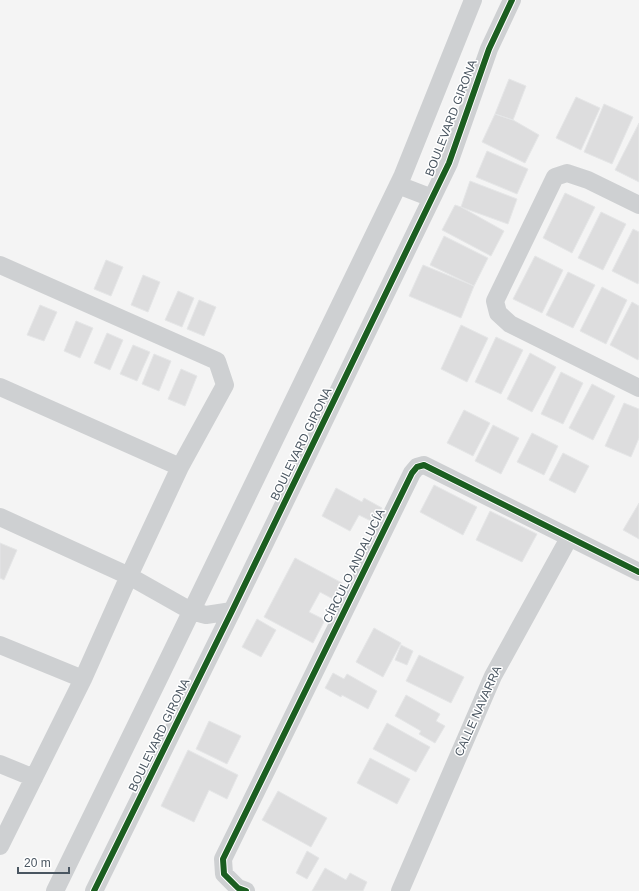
<svg xmlns="http://www.w3.org/2000/svg" width="639" height="891" font-family="Helvetica,sans-serif">
<style>
.building{fill:#ddddde;stroke:#e5e6e7}
.lines{fill:none;stroke-linecap:round;stroke-linejoin:round}
.minor{stroke:#ced0d2;stroke-width:18}
.cycleway-casing{stroke:#fff;stroke-width:8}
.cycleway{stroke:#1b5e20;stroke-width:6}
.labels{text-anchor:middle;stroke-width:3;stroke-linejoin:round;paint-order:stroke}
.street-label{font-size:12px;fill:#4a5661;stroke:#fff}
</style>
<rect width="100%" height="100%" fill="#f4f4f4"/>
<path class="building" d="M509,79L526,86L513,120L495,114Z
M576,97L600,108L581,150L556,138Z
M604,104L633,117L612,164L584,152Z
M495,114L513,120L539,135L525,163L482,142Z
M639,123V182L615,170Z
M487,151L528,169L517,194L476,177Z
M470,181L517,199L508,224L461,207Z
M565,193L595,207L572,253L543,238Z
M455,205L461,207L504,231L491,256L442,230Z
M601,212L626,224L603,270L578,258Z
M633,229L639,232V281L638,284L612,271Z
M444,236L488,258L474,286L430,265Z
M535,256L563,270L542,313L513,299Z
M106,260L123,267L111,296L94,289Z
M423,265L474,286L461,318L409,296Z
M568,272L595,285L573,328L546,315Z
M143,275L160,282L148,312L131,305Z
M602,287L627,300L606,344L580,331Z
M178,291L194,298L182,327L165,320Z
M199,300L216,307L204,336L187,329Z
M632,302L639,306V357L638,360L610,345Z
M40,305L57,312L44,341L27,335Z
M76,321L93,328L80,358L64,351Z
M461,325L488,338L467,382L441,369Z
M107,333L123,340L110,370L94,363Z
M496,337L523,350L501,394L475,382Z
M133,345L150,352L137,381L120,374Z
M530,353L556,367L532,412L507,399Z
M154,354L171,361L159,391L142,384Z
M181,369L197,376L185,406L168,399Z
M561,372L583,383L563,424L541,414Z
M592,384L615,396L593,440L569,428Z
M624,403L639,409V438L631,457L605,446Z
M464,410L490,423L473,456L447,443Z
M493,425L519,438L501,474L475,461Z
M532,433L558,446L544,475L517,462Z
M563,453L589,466L575,493L549,480Z
M434,485L477,507L463,535L420,512Z
M336,488L362,502L364,498L382,508L375,523L359,515L350,531L322,516Z
M639,503V539L623,530Z
M490,511L537,534L522,562L476,540Z
M0,543L17,550L4,580L0,578Z
M295,558L342,583L333,599L320,592L309,612L325,620L313,643L264,617Z
M257,619L276,630L261,657L242,647Z
M374,628L401,643L383,677L356,662Z
M401,645L413,651L407,665L395,660Z
M419,655L464,677L451,703L406,681Z
M333,673L344,679L347,674L377,691L368,709L342,695L341,697L325,688Z
M406,695L440,714L436,721L445,726L435,743L419,734L421,731L395,716Z
M209,721L241,736L227,764L196,749Z
M387,723L430,747L416,772L373,749Z
M188,750L238,775L227,799L209,790L194,822L161,806Z
M370,758L410,779L397,804L357,783Z
M278,791L327,818L311,847L262,820Z
M307,851L319,858L307,879L296,873Z
M325,868L346,880L350,873L367,882L363,891H312Z"/>
<g class="lines">
<path class="minor" d="M398,185L432,198
M639,205L588,180L567,173L555,177L495,301L498,313L510,324L639,388
M0,265L217,361L225,385L180,467L129,576L191,611L206,615L232,611
M0,387L180,467
M0,517L129,576L83,679L0,846
M0,645L83,679
M0,764L34,778
M55,891L161,674L402,177L473,0
M94,891L232,611L449,163L489,49L512,0
M246,891L238,888L224,874L223,859L412,473L417,467L424,465L639,572
M400,891L493,676L569,538"/>
<g class="cycleway-casing">
<path id="cycleway" d="M94,891L232,611L449,163L489,49L512,0
M246,891L238,888L224,874L223,859L412,473L417,467L424,465L639,572"/>
</g>
<use href="#cycleway" class="cycleway"/>
</g>
<g class="labels">
<g class="street-label">
<text transform="translate(451 118) rotate(-69)" y="4">BOULEVARD GIRONA</text>
<text transform="translate(301 444) rotate(-64)" y="4">BOULEVARD GIRONA</text>
<text transform="translate(354 566) rotate(-64)" y="4">CÍRCULO ANDALUCÍA</text>
<text transform="translate(478 711) rotate(-66)" y="4">CALLE NAVARRA</text>
<text transform="translate(159 735) rotate(-64)" y="4">BOULEVARD GIRONA</text>
</g>
</g>
<path d="M18 867v6h51v-6" fill="none" stroke="#4a5661" stroke-width="2"/>
<text x="24" y="867" font-size="12" fill="#4a5661" stroke="#ffffff" stroke-width="3" paint-order="stroke">20 m</text>
</svg>
